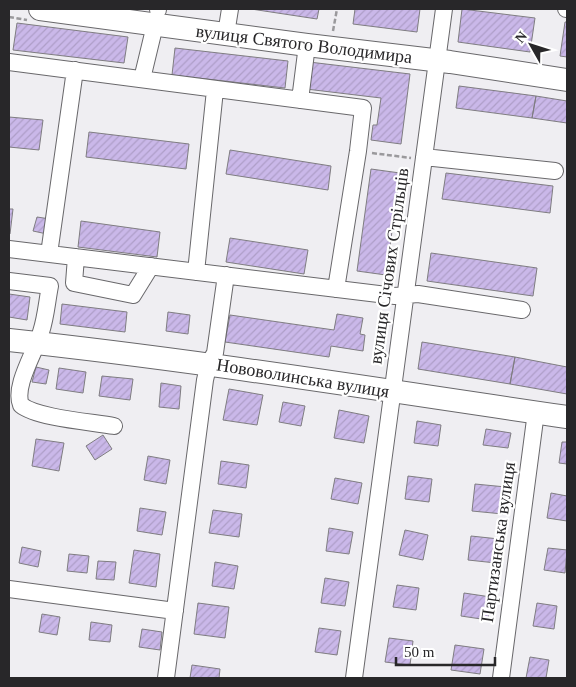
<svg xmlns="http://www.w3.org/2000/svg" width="576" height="687" font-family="Georgia,serif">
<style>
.building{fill:url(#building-hatch);stroke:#7f7d81}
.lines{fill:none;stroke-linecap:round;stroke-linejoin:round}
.street-casing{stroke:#69686b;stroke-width:18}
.secondary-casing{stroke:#69686b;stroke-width:24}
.path{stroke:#9a999c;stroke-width:2.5;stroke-dasharray:5 2.5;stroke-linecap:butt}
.street{stroke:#fff;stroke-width:16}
.secondary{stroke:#fff;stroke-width:22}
.labels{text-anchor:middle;stroke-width:4.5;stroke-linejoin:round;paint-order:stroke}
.street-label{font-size:18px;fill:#282729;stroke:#fff}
</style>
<defs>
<pattern id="building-hatch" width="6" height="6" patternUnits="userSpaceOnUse" patternTransform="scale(1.25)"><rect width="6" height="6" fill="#cab8e9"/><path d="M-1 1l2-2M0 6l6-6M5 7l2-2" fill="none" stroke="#ae9ec8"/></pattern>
</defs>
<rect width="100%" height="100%" fill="#efeef2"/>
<path class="building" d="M251,9H319L317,19Z
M355,9H420L417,32L353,24Z
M462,9L535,18L530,52L458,42Z
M565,22H567V57L560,56Z
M17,23L128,37L124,63L13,50Z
M175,48L288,61L285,88L172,75Z
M309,62L410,74L401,144L371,140L373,125H377L381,98L306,89Z
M459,86L536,96L532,118L456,108Z
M536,96L567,101V123L532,118Z
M9,117L43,120L39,150L9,147Z
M89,132L189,144L186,169L86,157Z
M230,150L331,166L328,190L226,174Z
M371,169L400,173L386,275L357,271Z
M446,173L553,186L550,213L442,199Z
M9,209H13L10,234H9Z
M37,217L50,219L47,234L33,231Z
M81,221L160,232L157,257L78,247Z
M230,238L308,250L304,274L226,262Z
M431,253L537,268L533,296L427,281Z
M9,294L30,297L27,320L9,317Z
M62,304L127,312L125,332L60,324Z
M168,312L190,315L188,334L166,331Z
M337,314L363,318L360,334L365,335L363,351L331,346L329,357L225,342L230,315L334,330Z
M422,342L515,357L510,384L418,369Z
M515,357L567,367V394L510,384Z
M36,367L49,370L46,384L32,382Z
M59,368L86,372L83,393L56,389Z
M102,376L133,379L130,400L99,396Z
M161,383L181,386L179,409L159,407Z
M229,389L263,395L257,425L223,420Z
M283,402L305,406L301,426L279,422Z
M339,410L369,416L364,443L334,438Z
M417,421L441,425L438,446L414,443Z
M486,429L511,433L508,448L483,445Z
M103,435L112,449L95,460L86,446Z
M36,439L64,443L59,471L32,466Z
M562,442H567V464L559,463Z
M148,456L170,460L166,484L144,480Z
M221,461L249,465L246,488L218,484Z
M408,476L432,479L429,502L405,499Z
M335,478L362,483L358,504L331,499Z
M475,484L506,487L503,514L472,511Z
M551,493L567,496V521L547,518Z
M140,508L166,512L162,535L137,531Z
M213,510L242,514L239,537L209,533Z
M329,528L353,532L349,554L326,551Z
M405,530L428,535L423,560L399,555Z
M471,536L499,539L496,563L468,560Z
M22,547L41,551L38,567L19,563Z
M548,548L567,550L565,573L544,570Z
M134,550L160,554L156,587L129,583Z
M69,554L89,556L87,573L67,571Z
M98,561L116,562L114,580L96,579Z
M215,562L238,566L234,589L212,586Z
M325,578L349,582L345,606L321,603Z
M397,585L419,588L416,610L393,607Z
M464,593L491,597L488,620L461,616Z
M198,603L229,607L225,638L194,634Z
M537,603L557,606L554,629L533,626Z
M42,614L60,617L57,635L39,632Z
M91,622L112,625L110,642L89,640Z
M319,628L341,631L337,655L315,652Z
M142,629L162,632L160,650L139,647Z
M389,638L413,641L410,665L385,662Z
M455,645L484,649L480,674L451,670Z
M530,657L549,660L546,678H526Z
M192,665L220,669L219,678H190Z"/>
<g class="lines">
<g class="street-casing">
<path id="street" d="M566,9H567
M158,10V9
M226,34L230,9
M9,62L363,108L358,151L336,289
M142,79L155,25
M300,100L307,45
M424,157L555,171
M9,249L395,296L418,294L522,310
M49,254L75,70
M76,257L74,283L133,295L151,266
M196,272L215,90
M9,281L50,286C47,301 46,317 41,332C36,351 13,386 21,405C37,418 92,422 114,426
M9,589L175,611
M166,678L205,380L209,363L215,353L226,275
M354,678L444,9
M501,678L536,412"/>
</g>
<g class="secondary-casing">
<path id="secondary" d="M40,9L307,45L450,62L567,80
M9,340C196,360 381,390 567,417"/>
</g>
<path class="path" d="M9,17L27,20
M333,31L337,9
M372,153L411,158"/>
<use href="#street" class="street"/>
<use href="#secondary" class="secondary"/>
</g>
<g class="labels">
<g class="street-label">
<text transform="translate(304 44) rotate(7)" y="6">вулиця Святого Володимира</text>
<text transform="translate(389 266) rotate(-82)" y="6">вулиця Січових Стрільців</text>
<text transform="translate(303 378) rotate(9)" y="6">Нововолинська вулиця</text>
<text transform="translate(498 542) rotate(-82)" y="6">Партизанська вулиця</text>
</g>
</g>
<rect width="576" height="687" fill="none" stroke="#282729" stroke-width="20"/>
<g transform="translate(531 45) rotate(309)" stroke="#ffffff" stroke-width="4" paint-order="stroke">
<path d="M0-4L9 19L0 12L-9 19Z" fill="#282729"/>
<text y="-8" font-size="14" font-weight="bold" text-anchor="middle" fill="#282729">N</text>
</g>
<path d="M396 657v8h99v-8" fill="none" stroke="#282729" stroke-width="2.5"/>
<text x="404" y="657" font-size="15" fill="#282729" stroke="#ffffff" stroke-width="4" paint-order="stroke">50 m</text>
</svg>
